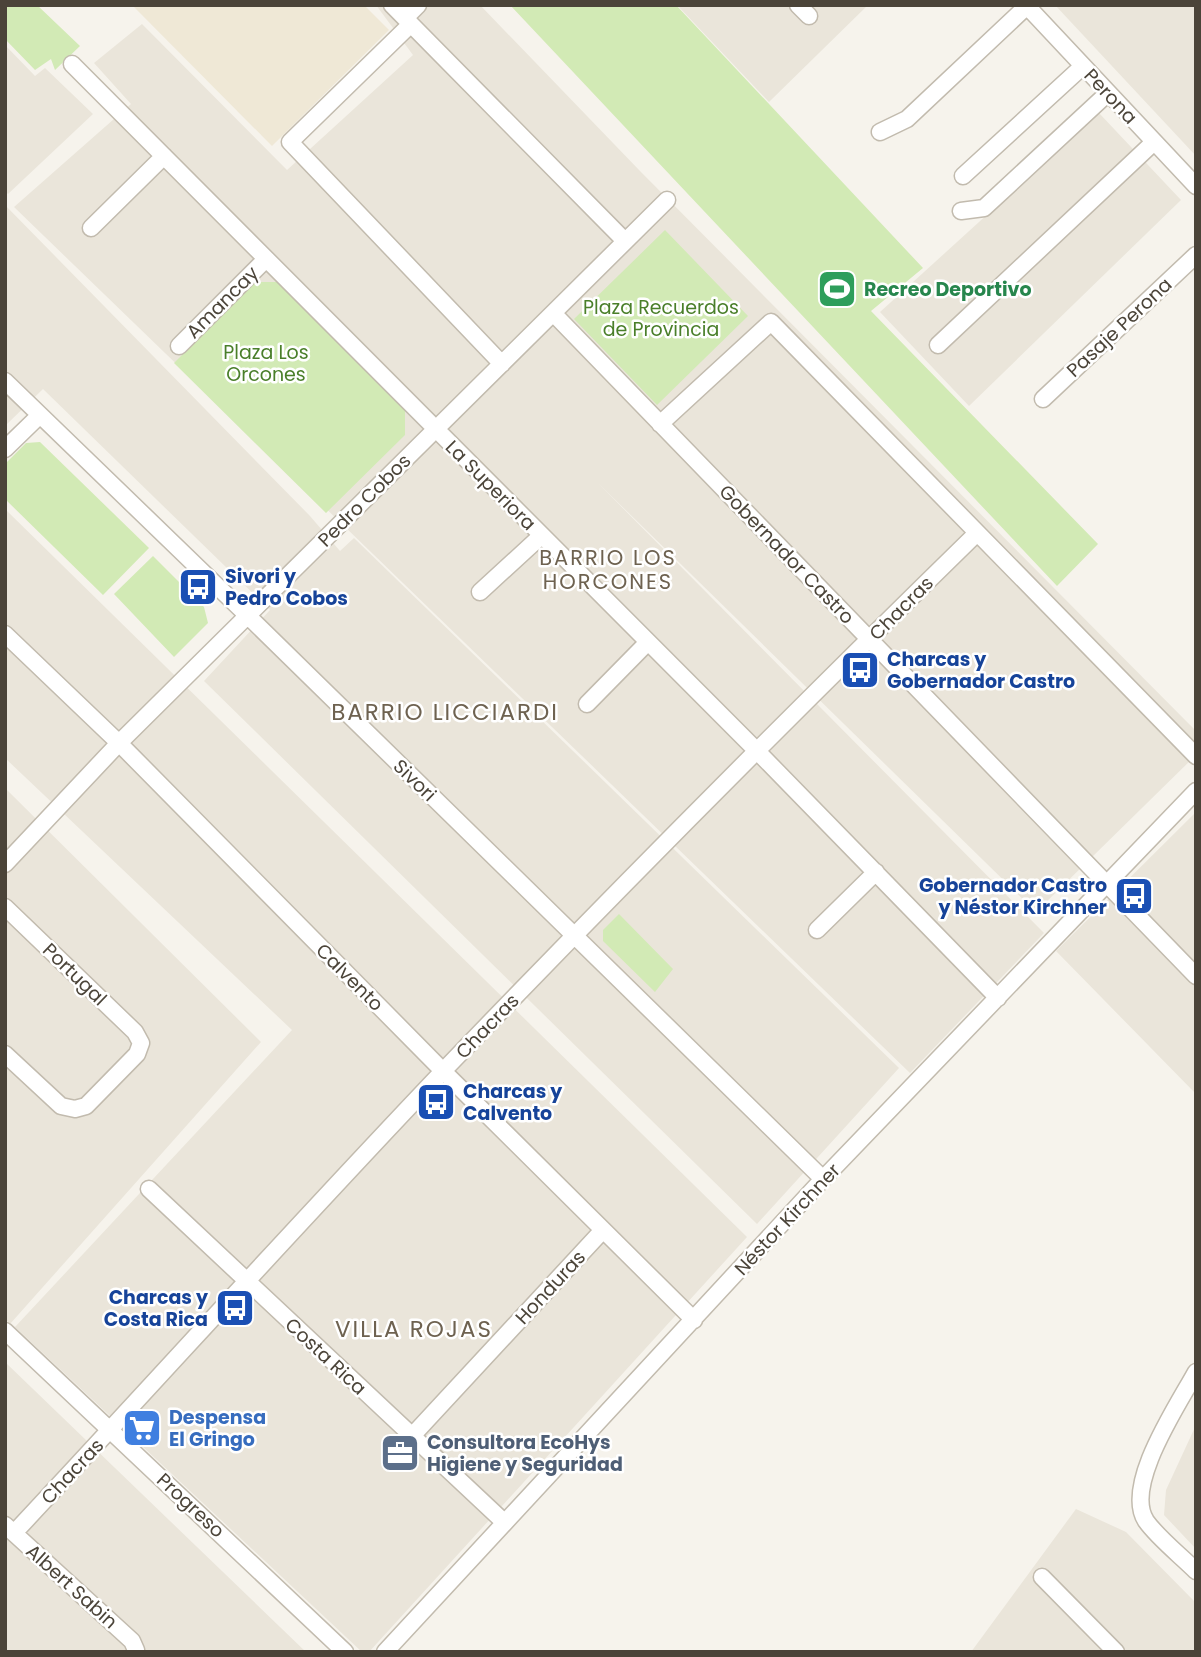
<svg xmlns="http://www.w3.org/2000/svg" width="1201" height="1657" font-family="Poppins,sans-serif">
<style>
.residential{fill:#eae5da}
.education{fill:#efe8d6}
.green{fill:#d2eab5}
.lines{fill:none;stroke-linecap:round;stroke-linejoin:round}
.minor-casing{stroke:#c2bbae;stroke-width:19}
.minor{stroke:#fff;stroke-width:16}
.labels{text-anchor:middle;stroke-width:5;stroke-linejoin:round;paint-order:stroke}
.street-label{font-size:19px;fill:#4b4439;stroke:#fff}
.leisure-label{font-size:19px;font-weight:bold;fill:#27864d;stroke:#fff;text-anchor:start}
.park-label{font-size:19px;fill:#4a7f2a;stroke:#fff}
.transit-label{font-size:19px;font-weight:bold;fill:#164399;stroke:#fff;text-anchor:start}
.shop-label{font-size:19px;font-weight:bold;fill:#366cbe;stroke:#fff;text-anchor:start}
.service-label{font-size:19px;font-weight:bold;fill:#4e5e75;stroke:#fff;text-anchor:start}
.neighbourhood-label{font-size:21px;letter-spacing:2px;fill:#6e6250;stroke:#fff}
.quarter-label{font-size:23px;letter-spacing:2px;fill:#6e6250;stroke:#fff}
</style>
<rect width="100%" height="100%" fill="#f6f3ec"/>
<path class="residential" d="M376,5H480L640,171L1196,731V755L1036,912L598,483L1044,933L910,1073L14,207L131,104L94,63L142,24L287,170L413,55Z
M677,5H868L769,102Z
M1055,5H1196V156Z
M5,45L35,76L45,68L93,114L8,194L5,191Z
M1099,113L1181,200L969,406L880,312Z
M5,205L310,516L340,551L354,538L899,1068L757,1224L204,681L270,610L43,389L5,426Z
M5,509L747,1237L369,1652H362L15,1327L292,1030L5,758Z
M5,788L261,1042L10,1324L5,1319Z
M1196,812V1094L1056,951Z
M5,1362L306,1652H5Z
M1196,1425V1549L1164,1515L1166,1490Z
M1076,1509L1126,1532L1196,1603V1652H971Z"/>
<path class="education" d="M132,5H364L389,30L272,146Z"/>
<path class="green" d="M5,5H37L80,46L55,70L51,59L35,70L5,39Z
M510,5H676L923,268L871,311L1098,544L1057,586Z
M665,230L748,316L657,405L574,319Z
M255,282H278L405,410V435L326,513L174,363Z
M40,442L149,548L103,595L5,499V464L26,443Z
M153,556L204,607L208,623L174,657L114,594Z
M619,914L673,969L655,992L603,941V930Z"/>
<g class="lines">
<g class="minor-casing">
<path id="minor" d="M392,5L625,241
M798,5L809,16
M1026,5L1196,186
M405,18L418,5
M411,24L290,142L502,364
M72,64L756,750L998,998
M880,132L907,119L1027,6
M963,176L1083,66
M961,211L984,208L1108,93
M91,228L164,156
M554,314L1196,976
M938,345L1154,142
M179,346L266,259
M5,381L247,615L823,1179
M1043,399L1196,255
M660,424L771,322L1196,756
M5,449L40,415
M480,592L541,536
M5,634L119,743L443,1071L694,1320
M587,704L648,642
M5,864L119,743L667,200
M5,907L135,1032L141,1043L137,1054L86,1106L75,1109L61,1106L5,1054
M817,930L876,872
M149,1189L504,1522
M5,1331L345,1652
M1196,1372C1178,1405 1123,1486 1146,1521C1158,1538 1181,1556 1196,1571
M412,1436L603,1230
M5,1525L132,1641L136,1650L135,1652
M14,1533C158,1379 300,1221 446,1068C620,887 797,709 977,533
M1042,1577L1116,1652
M385,1652L823,1179L1196,791"/>
</g>
<use href="#minor" class="minor"/>
</g>
<defs>
<g id="stadium-square" transform="scale(2.0125)"><rect x="-9" y="-9" width="18" height="18" rx="4" fill="#2e9e5b" stroke="#fff"/><path d="M0-5a6.5 5 0 1 0 0 10a6.5 5 0 1 0 0-10ZM-3.5-1.8h7v3.6h-7Z" fill="#fff"/></g>
<g id="bus-square" transform="scale(2.0125)"><rect x="-9" y="-9" width="18" height="18" rx="4" fill="#1a4fb4" stroke="#fff"/><path d="M-5-6H5V4H4V6H2V4H-2V6H-4V4H-5ZM-3.5-4V0h7V-4ZM-3.5 1.2v1.5H-2V1.2ZM2 1.2v1.5H3.5V1.2Z" fill="#fff"/></g>
<g id="supermarket-square" transform="scale(2.0125)"><rect x="-9" y="-9" width="18" height="18" rx="4" fill="#3f7fe0" stroke="#fff"/><path d="M-6-5.5h2.5l.6 2H6L4.5 2H-2.5L-4.4-4H-6ZM-1.5 3.2a1.3 1.3 0 1 0 .1 0ZM3 3.2a1.3 1.3 0 1 0 .1 0Z" fill="#fff"/></g>
<g id="office-square" transform="scale(2.0125)"><rect x="-9" y="-9" width="18" height="18" rx="4" fill="#5c6f8a" stroke="#fff"/><path d="M-6-3h4V-5.5h4V-3h4V5H-6ZM-1-4.5V-3h2v-1.5ZM-6 0V1H6V0Z" fill="#fff"/></g>
</defs>
<g fill-rule="evenodd">
<use href="#stadium-square" x="837" y="289"/>
<use href="#bus-square" x="198" y="587"/>
<use href="#bus-square" x="860" y="670"/>
<use href="#bus-square" x="1134" y="896"/>
<use href="#bus-square" x="436" y="1102"/>
<use href="#bus-square" x="235" y="1308"/>
<use href="#supermarket-square" x="142" y="1428"/>
<use href="#office-square" x="400" y="1453"/>
</g>
<g class="labels">
<g class="street-label">
<text transform="translate(1111 96) rotate(47)" y="7">Perona</text>
<text transform="translate(222 302) rotate(-45)" y="7">Amancay</text>
<text transform="translate(1119 327) rotate(-43)" y="7">Pasaje Perona</text>
<text transform="translate(491 485) rotate(45)" y="7">La Superiora</text>
<text transform="translate(364 500) rotate(-45)" y="7">Pedro Cobos</text>
<text transform="translate(787 554) rotate(46)" y="7">Gobernador Castro</text>
<text transform="translate(901 608) rotate(-45)" y="7">Chacras</text>
<text transform="translate(415 780) rotate(44)" y="7">Sivori</text>
<text transform="translate(75 974) rotate(44)" y="7">Portugal</text>
<text transform="translate(350 977) rotate(45)" y="7">Calvento</text>
<text transform="translate(487 1026) rotate(-46)" y="7">Chacras</text>
<text transform="translate(787 1219) rotate(-47)" y="7">Néstor Kirchner</text>
<text transform="translate(550 1287) rotate(-47)" y="7">Honduras</text>
<text transform="translate(326 1356) rotate(43)" y="7">Costa Rica</text>
<text transform="translate(72 1471) rotate(-47)" y="7">Chacras</text>
<text transform="translate(191 1505) rotate(43)" y="7">Progreso</text>
<text transform="translate(72 1586) rotate(42)" y="7">Albert Sabin</text>
</g>
<g class="leisure-label">
<text x="864" y="296">Recreo Deportivo</text>
</g>
<g class="park-label">
<text x="661" y="314">Plaza Recuerdos<tspan x="661" dy="22">de Provincia</tspan></text>
<text x="266" y="359">Plaza Los<tspan x="266" dy="22">Orcones</tspan></text>
</g>
<g class="transit-label">
<text x="225" y="583">Sivori y<tspan x="225" dy="22">Pedro Cobos</tspan></text>
<text x="887" y="666">Charcas y<tspan x="887" dy="22">Gobernador Castro</tspan></text>
<text x="1107" y="892" text-anchor="end">Gobernador Castro<tspan x="1107" dy="22">y Néstor Kirchner</tspan></text>
<text x="463" y="1098">Charcas y<tspan x="463" dy="22">Calvento</tspan></text>
<text x="208" y="1304" text-anchor="end">Charcas y<tspan x="208" dy="22">Costa Rica</tspan></text>
</g>
<g class="shop-label">
<text x="169" y="1424">Despensa<tspan x="169" dy="22">El Gringo</tspan></text>
</g>
<g class="service-label">
<text x="427" y="1449">Consultora EcoHys<tspan x="427" dy="22">Higiene y Seguridad</tspan></text>
</g>
<g class="neighbourhood-label">
<text x="608" y="565">BARRIO LOS<tspan x="608" dy="24">HORCONES</tspan></text>
</g>
<g class="quarter-label">
<text x="445" y="720">BARRIO LICCIARDI</text>
<text x="414" y="1337">VILLA ROJAS</text>
</g>
</g>
<rect width="1201" height="1657" fill="none" stroke="#4b4439" stroke-width="14"/>
</svg>
